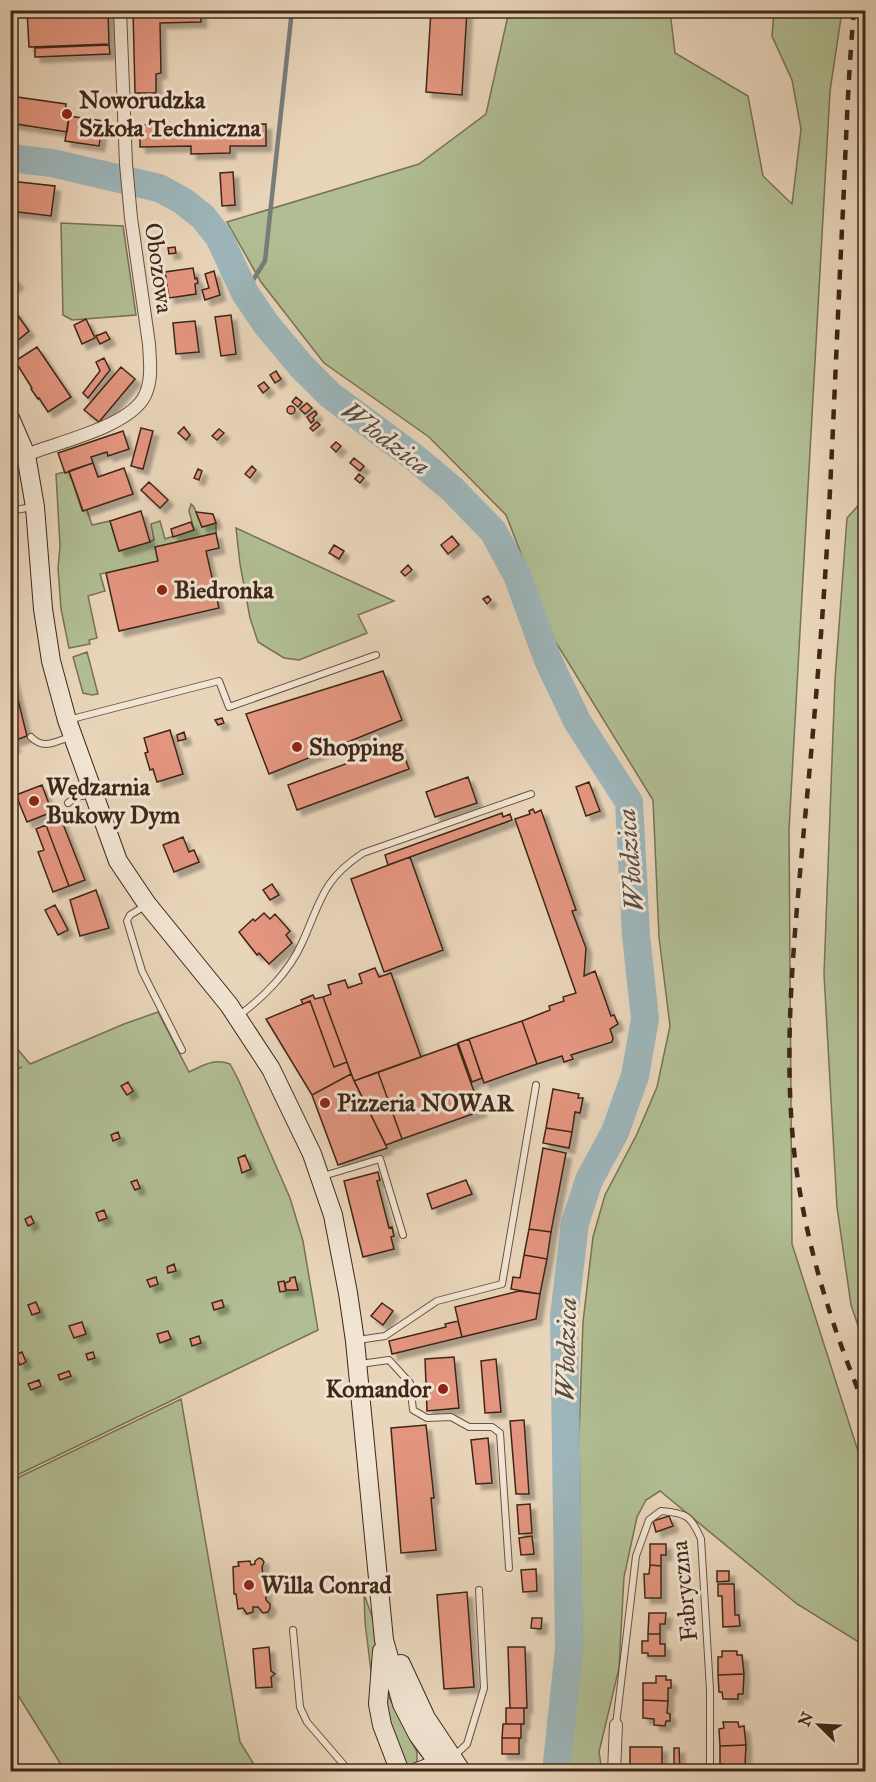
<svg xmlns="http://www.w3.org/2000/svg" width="876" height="1782" font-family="'IM FELL Great Primer',serif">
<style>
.green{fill:#b1be93;stroke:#787256;stroke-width:1.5}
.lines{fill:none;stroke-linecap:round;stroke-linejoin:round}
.stream{stroke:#777d7a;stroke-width:4.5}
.river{stroke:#9db6bb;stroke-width:28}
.building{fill:#e3957f;stroke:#3f2719;stroke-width:1.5;filter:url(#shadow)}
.lane-casing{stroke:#6a5241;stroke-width:8}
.street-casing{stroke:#6a5241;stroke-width:14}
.secondary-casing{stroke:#3f2719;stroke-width:20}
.lane{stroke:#f1e4d2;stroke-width:6}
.street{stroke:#f1e4d2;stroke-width:12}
.secondary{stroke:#f1e4d2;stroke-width:18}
.rail{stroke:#3f2719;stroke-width:4.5;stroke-dasharray:10 10;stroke-linecap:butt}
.poi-dot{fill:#8f2418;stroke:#f1e4d2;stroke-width:2}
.labels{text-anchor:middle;stroke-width:6;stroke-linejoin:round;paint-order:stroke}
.poi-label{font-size:24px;font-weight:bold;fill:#3f2719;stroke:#f1e4d2;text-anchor:start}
.street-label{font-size:24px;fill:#3f2719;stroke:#f1e4d2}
.water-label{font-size:26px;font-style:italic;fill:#564b42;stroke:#f1e4d2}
</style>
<defs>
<filter id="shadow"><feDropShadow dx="5.5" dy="5.5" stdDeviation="1.5" flood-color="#0004"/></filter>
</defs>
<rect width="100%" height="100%" fill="#e9d5ba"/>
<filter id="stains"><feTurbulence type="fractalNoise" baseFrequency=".00333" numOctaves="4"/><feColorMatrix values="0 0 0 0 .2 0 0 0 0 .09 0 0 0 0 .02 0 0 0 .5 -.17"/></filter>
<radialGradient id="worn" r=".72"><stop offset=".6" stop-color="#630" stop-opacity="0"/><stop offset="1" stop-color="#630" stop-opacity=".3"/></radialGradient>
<path class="green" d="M509,11H670L675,53L748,96L763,176L792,204L801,129L792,80L772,36L774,11H842L830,91L789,830L792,1244L865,1473V1646L797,1604L660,1491L646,1500L637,1517L624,1577L619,1668L599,1752L602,1771H567L582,1651L579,1436L583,1322L593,1237L605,1195L637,1134L657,1087L670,1026L659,937L653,800L555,641L506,515L429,437L324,363L261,282L227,222L419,164L486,114Z
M61,223L123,226L136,315L72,320L63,315Z
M69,471L82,511L87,510L92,525L110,521L119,551L154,540L151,524L160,521L165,539L194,529L189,511L191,504L194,507L202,527L216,523V533L155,547L158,561L100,574L105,591L88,596L97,638L89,640L90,644L69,648L61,609L58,568L60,546L56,474Z
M865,498V1346L851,1305L837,1207L824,974L835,680L847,518Z
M236,528L394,601L358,615L367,633L299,660L284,658L258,642L250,618L240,564Z
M87,652L98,694L92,695L83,693L73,657Z
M158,1012L189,1072C204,1065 214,1058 230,1064L238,1079L290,1198L303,1241L318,1330L11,1478L10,1072L22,1067L11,1071L10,1040L30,1064L124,1024Z
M181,1399L240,1742L258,1771H65L11,1684V1481Z
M364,1594L378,1633L372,1680L365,1622Z
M387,1693L417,1752V1762L406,1769L387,1723Z"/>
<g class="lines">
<path class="stream" d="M245,293L265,261L292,10"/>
<path class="river" d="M10,158L52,163L159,188L183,201L203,217L219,237L245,293L266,324L301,366L330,395L415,458L452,489L493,531L517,575L548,660L577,721L629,802L636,935L645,1019L635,1076L615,1132L589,1180L575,1223L564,1316L569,1649L556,1772"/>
</g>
<path class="building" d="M27,10H108L109,44L29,47Z
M133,10H201V22L160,23L161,73L156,74V93H135Z
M431,10H467L462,95L426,92Z
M109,45L110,54L35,57V48Z
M10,96L66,104L65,117L69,118L67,132L10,123Z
M69,116L103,121L99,146L65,141Z
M266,124V146H230V153L191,154V146L140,147V125Z
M233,172L235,205L222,206L220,173Z
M10,181L55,186L51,216L10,211Z
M175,247L176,253L169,254L168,248Z
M193,268L195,279L197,278L198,283L195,284L196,294L169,298L165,272Z
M214,271L220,295L205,300L202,290L209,288L205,274Z
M13,277L18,283L10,289V280Z
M14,310L29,331L11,346L10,313Z
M231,315L236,354L221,356L215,317Z
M86,319L95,338L82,344L74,325Z
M195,321L199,352L176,354L173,323Z
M106,332L110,339L100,344L96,336Z
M37,347L71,397L48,412L39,398L38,399L31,389L32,388L15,361Z
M104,358L110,370L88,398L83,393L100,371L96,362Z
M121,367L135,379L99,422L84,410Z
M276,371L281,379L275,383L270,375Z
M264,382L269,388L263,393L258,386Z
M296,397L302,402L298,407L292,402Z
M307,403L312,408L305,414L300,409Z
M287 410a4 4 0 1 1 8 0a4 4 0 1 1-8 0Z
M315,411L317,414L313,418L314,420L311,423L307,417Z
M317,422L320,425L313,431L310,428Z
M184,427L190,435L186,440L178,433Z
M141,428L153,431L143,469L131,466Z
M219,429L224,433L217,440L212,436Z
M123,431L129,449L108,456L107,452L91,457L93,463L65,473L58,453Z
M336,442L341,446L336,452L331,447Z
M354,458L364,466L360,471L350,463Z
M93,463L98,477L124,468L133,494L83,511L69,471Z
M252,466L256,470L250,478L245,474Z
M198,469L202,471L199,480L194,478Z
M359,474L364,478L360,483L355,479Z
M149,482L168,500L160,508L141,490Z
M141,511L150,542L119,551L110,521Z
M196,512L213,514L216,523L202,527Z
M191,522L194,530L173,537L171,529Z
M216,533L219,548L206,551L219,608L119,631L106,573L158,561L155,547Z
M452,536L459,545L448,554L441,545Z
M334,545L344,551L339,559L329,553Z
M408,565L412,570L405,576L401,572Z
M488,596L491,600L487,604L483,599Z
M10,667L27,736L13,741L15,747L10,748Z
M383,671L402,720L269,774L246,714Z
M222,718L224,723L218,725L215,720Z
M170,730L183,774L157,782L153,769L150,770L145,753L148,752L144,738Z
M184,732L186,739L178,741L177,735Z
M400,744L409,769L297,810L288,785Z
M468,777L477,803L435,817L426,792Z
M589,782L600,811L586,816L576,787Z
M42,785L52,812L27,822L16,795Z
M533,809L535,813L541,810L576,910L572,911L586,948L584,976L595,971L611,1016L614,1015L618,1024L610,1029L613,1038L612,1042L571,1055L573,1059L564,1062L562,1056L537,1064L522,1021L550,1010L549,1006L564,1001L563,997L576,993L515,819L530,814L529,811Z
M502,813L503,817L510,814L512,820L388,865L385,855Z
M61,819L85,880L69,886L46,825Z
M46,825L69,886L53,892L38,852L44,850L36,829Z
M183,837L189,852L194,850L199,862L174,872L163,845Z
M410,857L443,950L384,972L351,879Z
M272,884L279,895L270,900L263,890Z
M96,890L109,928L80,936L70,900Z
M55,905L68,930L58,935L45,910Z
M264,913L270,919L275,914L290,931L286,935L292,943L269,964L259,953L257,955L239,932L253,919L255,921Z
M375,968L379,977L391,973L421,1057L354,1081L323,997L331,994L328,985L345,980L348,988L362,983L359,974Z
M313,995L315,999L323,997L347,1062L334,1067L310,1001L303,1004L301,1000Z
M310,1001L334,1067L347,1062L351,1074L312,1095L266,1019Z
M522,1021L537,1064L484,1083L469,1039Z
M469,1039L482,1078L472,1082L458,1043Z
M457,1044L481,1111L402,1139L378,1072Z
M378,1072L402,1139L386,1145L354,1081Z
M351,1074L387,1148L338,1165L312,1095Z
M128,1082L133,1091L127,1095L121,1086Z
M553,1089L579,1094L578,1098H583L580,1113L575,1112L572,1132L546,1128Z
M546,1128L572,1132L569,1148L543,1143Z
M118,1132L120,1138L113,1141L111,1135Z
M543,1148L566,1153L551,1232L529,1229Z
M245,1155L251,1169L242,1173L238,1158Z
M378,1172L380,1180L377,1181L389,1228L392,1227L394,1236L391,1237L394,1249L363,1257L344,1181Z
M137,1180L140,1188L135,1190L131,1182Z
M466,1180L472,1194L432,1209L427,1194Z
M104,1210L107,1218L99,1221L96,1213Z
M31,1216L34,1223L28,1226L25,1219Z
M529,1229L551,1232L547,1259L524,1255Z
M524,1255L547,1259L540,1294L511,1289L513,1277L520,1278Z
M174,1264L176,1271L168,1273L167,1267Z
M156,1277L158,1284L150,1287L147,1280Z
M295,1277L298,1290H286L285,1283L290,1281V1278Z
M284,1281L286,1291L280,1292L278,1282Z
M519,1291L540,1294L536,1319L462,1337L455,1307Z
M222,1300L224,1307L214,1310L212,1303Z
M36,1302L40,1312L32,1315L28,1305Z
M382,1303L393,1311L383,1325L371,1316Z
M458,1321L462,1337L392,1354L389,1341L446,1327L445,1324Z
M82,1322L86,1334L74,1338L69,1326Z
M168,1331L171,1339L160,1343L157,1334Z
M199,1336L201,1343L192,1346L190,1339Z
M22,1352L26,1362L20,1365L15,1355Z
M93,1352L95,1358L88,1360L86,1354Z
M454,1357L459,1408L427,1411L425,1359Z
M496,1359L501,1412L485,1413L481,1361Z
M69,1371L71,1376L60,1380L58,1375Z
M39,1380L41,1386L31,1390L28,1384Z
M524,1420L529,1494H516L510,1421Z
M426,1425L434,1498H431L436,1550L401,1553L391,1428Z
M488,1438L492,1483L476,1484L471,1440Z
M530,1504L532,1533L519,1534L517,1505Z
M669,1516L673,1526L656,1532L653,1521Z
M532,1536L534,1554L521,1555L519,1538Z
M650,1544H666V1555H661V1566L650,1565Z
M259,1558L262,1559L264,1562L262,1567L263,1576H265L266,1600L270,1604V1608L268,1612L263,1613L258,1607H253V1612L247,1614L243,1608L238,1609L236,1594H234L233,1567L239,1566L238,1562L250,1561L251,1565L255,1564V1561Z
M650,1565L661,1566V1598H645L644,1574H649Z
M536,1569L537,1591L523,1592L521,1570Z
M717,1571H729V1581L717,1582Z
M718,1584H734L735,1615H739L740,1626L723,1627L722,1596H718Z
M467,1592L474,1687L444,1689L437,1595Z
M649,1613H666L665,1624H660V1634H648Z
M532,1618H542L541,1629L531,1628Z
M648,1634H660V1644H665V1656H648V1653H642V1641H648Z
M269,1647L271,1671L275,1674L271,1677L272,1687L256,1688L253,1649Z
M508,1647H525L527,1708H510Z
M722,1651H737V1655H742L744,1674L718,1675V1657H722Z
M744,1674L743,1694H738V1699H723L722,1692H719L718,1675Z
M656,1676H666V1680H671V1688H668V1701L643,1700V1683H656Z
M643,1700L668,1701L667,1713L670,1714V1721H666L665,1726L654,1725V1719L643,1718Z
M506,1708H524V1724H506Z
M723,1722H738L739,1727L744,1726L746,1745L720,1746L719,1729L724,1728Z
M503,1724H521V1738H502Z
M502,1738H519V1754H502Z
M746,1745L745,1765H739V1769L724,1770V1764H720V1746Z
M630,1747H662V1769L630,1768Z
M674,1748H679L680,1772H674Z
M630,1768L662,1769V1772H630Z"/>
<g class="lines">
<g class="lane-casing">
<path id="lane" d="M10,511L32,507
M68,720L219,681L229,707L376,655
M31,737C44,750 54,742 70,737
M68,803L76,797L92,794
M145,906L130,915L127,921L142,971L182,1050
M238,1016C263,998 289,972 302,943C321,901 322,880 363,853L531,794
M323,1176L380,1159L403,1235
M358,1340L385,1336L437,1301L502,1284L536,1085
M360,1364L389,1360L410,1383L413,1410L427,1418L451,1417L469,1427H492L500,1433L509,1568
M293,1630L300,1707L307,1722L350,1772
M616,1725L636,1556L649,1520L661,1511C687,1513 691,1516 701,1539L710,1690V1772
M453,1757L467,1744L484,1688L479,1590"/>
</g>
<g class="street-casing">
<path id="street" d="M26,455C58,442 124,428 143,399C153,383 150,362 149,344L131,218L126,164L120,10
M614,1772L616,1725"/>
</g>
<g class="secondary-casing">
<path id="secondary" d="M10,418L26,455L35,507L43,609L51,661L67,720L118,861L147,904L229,1005L271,1069L312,1154L333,1215L348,1293L355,1341L384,1640L402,1704L418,1735L445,1772
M382,1651L378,1704L382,1725L400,1772
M401,1664L426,1718L462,1772
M417,1772L433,1766L449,1767"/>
</g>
<use href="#lane" class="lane"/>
<use href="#street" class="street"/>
<use href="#secondary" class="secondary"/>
<path class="rail" d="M854,10C848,76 846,143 843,209C837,327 833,445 826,563C820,655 812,747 803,839C794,942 783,1046 794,1150C804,1240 831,1326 866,1409"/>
</g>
<g class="poi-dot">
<circle cx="67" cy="114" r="6"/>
<circle cx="162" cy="590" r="6"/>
<circle cx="297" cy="747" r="6"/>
<circle cx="34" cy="801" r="6"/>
<circle cx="325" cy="1103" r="6"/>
<circle cx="443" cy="1389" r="6"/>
<circle cx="249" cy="1585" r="6"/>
</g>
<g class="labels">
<g class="poi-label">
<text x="79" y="108">Noworudzka<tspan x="79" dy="28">Szkoła Techniczna</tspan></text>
<text x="174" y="598">Biedronka</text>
<text x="309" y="755">Shopping</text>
<text x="46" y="795">Wędzarnia<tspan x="46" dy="28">Bukowy Dym</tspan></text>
<text x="337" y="1111">Pizzeria NOWAR</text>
<text x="431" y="1397" text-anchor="end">Komandor</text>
<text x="261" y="1593">Willa Conrad</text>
</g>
<g class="street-label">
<text transform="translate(159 268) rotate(82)" y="8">Obozowa</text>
<text transform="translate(684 1591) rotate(-96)" y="8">Fabryczna</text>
</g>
<g class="water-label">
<text transform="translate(386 438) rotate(37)" y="9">Włodzica</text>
<text transform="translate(630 860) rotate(-95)" y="9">Włodzica</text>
<text transform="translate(566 1349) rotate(-89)" y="9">Włodzica</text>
</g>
</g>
<rect width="876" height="1782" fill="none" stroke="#e9d5ba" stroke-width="36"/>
<rect x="12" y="12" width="852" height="1758" fill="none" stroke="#3f2719" stroke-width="3"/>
<rect x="18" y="18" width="840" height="1746" fill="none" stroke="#3f2719" stroke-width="1.5"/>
<g transform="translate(819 1725) rotate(294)" stroke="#f1e4d2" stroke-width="4.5" paint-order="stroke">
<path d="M0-4.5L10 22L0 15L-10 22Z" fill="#3f2719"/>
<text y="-9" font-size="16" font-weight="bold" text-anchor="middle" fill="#3f2719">N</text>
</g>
<rect width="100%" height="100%" filter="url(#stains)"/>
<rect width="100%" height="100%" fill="url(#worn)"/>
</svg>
